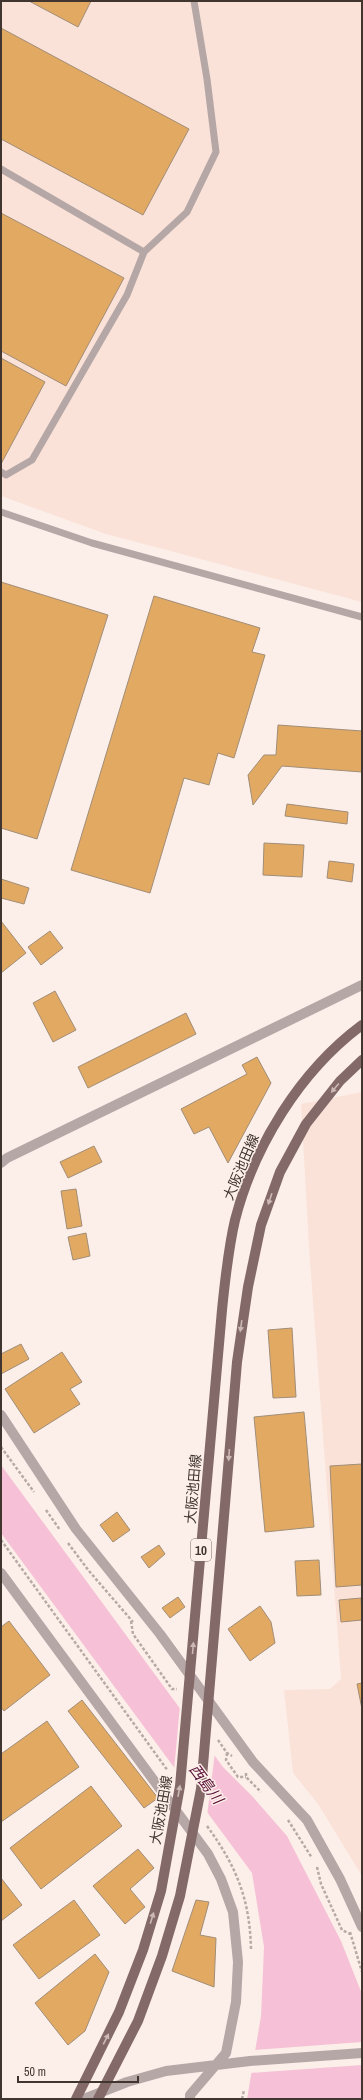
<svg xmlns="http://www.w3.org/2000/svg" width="363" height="2100" font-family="'Archivo Narrow','Noto Sans JP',sans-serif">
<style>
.built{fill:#fae2d8}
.water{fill:#f6c1d6}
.pier{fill:#fcefe9}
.building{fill:#e2a963;stroke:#a18d77}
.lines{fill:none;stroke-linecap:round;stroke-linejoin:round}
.path{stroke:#b7aaa4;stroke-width:2.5;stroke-dasharray:3 2;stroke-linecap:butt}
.service{stroke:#b6a7a7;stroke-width:7}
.minor{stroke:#b6a7a7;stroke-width:10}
.tertiary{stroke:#b6a7a7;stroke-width:10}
.primary-bridge{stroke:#846969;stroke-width:10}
.oneway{fill:#ccb9b6}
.labels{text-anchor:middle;stroke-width:3;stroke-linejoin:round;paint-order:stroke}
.shield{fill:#fcefe9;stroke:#796d68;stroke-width:1}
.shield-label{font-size:13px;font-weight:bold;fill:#413530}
.street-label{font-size:14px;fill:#413530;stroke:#fcefe9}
.water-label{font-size:15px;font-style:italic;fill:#580e36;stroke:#fcefe9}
</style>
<rect width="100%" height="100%" fill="#fcefe9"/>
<path class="built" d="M1,1H362V602L106,534L1,496Z
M362,1092V1876L318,1804L293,1773L284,1690L330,1689L341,1679L309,1248L301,1104Z"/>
<path class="water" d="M1,1465L223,1767L253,1797L287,1836L341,1941L362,1994V2099H247L261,2016L264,1947L252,1873L1,1533Z"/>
<path class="pier" d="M180,1705L215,1752L207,1816L174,1771Z
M362,2042V2065L250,2073L254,2050Z"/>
<path class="building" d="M29,1H91L78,27Z
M1,28L189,129L143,215L1,139Z
M1,213L124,278L66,386L1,351Z
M1,358L45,382L1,464Z
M1,582L108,615L37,839L1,828Z
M154,596L260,628L252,652L265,655L234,758L218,753L209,785L184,778L150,893L71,870Z
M278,725L362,731V772L282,766L253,805L248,775L264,755H276Z
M287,804L348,812L347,824L285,816Z
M264,843L304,845L302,877L263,875Z
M329,861L354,864L352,882L327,878Z
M1,879L29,888L24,904L1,898Z
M1,921L26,953L1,973Z
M50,931L63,948L41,965L28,947Z
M55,991L76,1030L53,1042L33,1003Z
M186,1013L196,1034L88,1088L78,1067Z
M257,1057L271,1083L228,1163L209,1127L194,1134L181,1109L247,1074L242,1065Z
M94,1146L102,1162L68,1178L60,1162Z
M76,1189L82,1226L67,1229L61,1191Z
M86,1233L90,1256L73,1260L68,1237Z
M292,1328L296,1397L273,1398L268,1330Z
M21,1344L29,1359L1,1374V1354Z
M62,1352L82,1382L70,1389L80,1404L34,1433L5,1389Z
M304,1412L314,1527L265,1532L254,1417Z
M362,1464V1585L336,1587L330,1466Z
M117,1512L130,1530L113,1542L100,1525Z
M159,1545L165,1554L149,1568L141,1557Z
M319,1560L321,1595L297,1596L295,1561Z
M178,1597L185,1607L170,1618L162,1608Z
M361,1598L362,1620L341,1622L339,1600Z
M260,1606L271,1622L275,1643L250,1661L228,1629Z
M9,1621L50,1675L4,1711L1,1707V1627Z
M362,1683V1709L357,1684Z
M82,1700L158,1798L144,1808L68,1711Z
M47,1721L79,1767L1,1822V1754Z
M91,1786L122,1826L41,1889L10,1848Z
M138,1849L154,1868L130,1889L145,1907L125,1924L93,1886Z
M1,1878L22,1905L1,1921Z
M74,1900L100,1935L39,1979L13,1945Z
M196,1900L209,1902L200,1935L216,1938L214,1987L172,1971Z
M95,1954L109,1972L85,2031L68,2045L35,2003Z"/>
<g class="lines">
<path class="path" d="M1,1447L34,1492
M46,1510L60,1530
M1,1540L168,1771
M68,1543L89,1571L133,1622
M131,1621L133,1634L172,1689H177
M218,1740L227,1753L232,1756
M227,1753L226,1760L238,1777H246
M246,1773V1777L261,1792
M288,1820L312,1858
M207,1826C237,1867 250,1900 251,1950
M317,1867L321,1884L342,1930L350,1934
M350,1932L362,1972
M242,2099L244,2090"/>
<path class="service" d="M1,169L144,252
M1,472L6,475L32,460L127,295L144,252L187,212L216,152L207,79L194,1
M1,512L92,543L362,617"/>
<path class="minor" d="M1,1163L7,1158L362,985"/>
<path class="tertiary" d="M1,1415L76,1529L160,1634L253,1762L307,1820L340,1879L362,1927
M1,1573L208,1854L221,1879L233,1912L238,1962L236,2002L226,2053L190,2095V2099
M84,2099L127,2082L166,2071L250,2061L362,2053"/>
<path class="primary-bridge" d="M76,2099L119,2012L143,1950L161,1891L180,1786L222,1310C225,1280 228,1250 235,1220C254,1146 300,1071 362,1025
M98,2099L138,2021L162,1956L180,1896L201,1789L237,1362L248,1287L261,1225L280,1172L306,1124L340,1081L362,1060"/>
</g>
<defs><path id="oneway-solid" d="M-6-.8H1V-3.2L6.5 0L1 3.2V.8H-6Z"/></defs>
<g class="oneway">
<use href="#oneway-solid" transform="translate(335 1088) rotate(130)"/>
<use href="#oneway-solid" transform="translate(270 1199) rotate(109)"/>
<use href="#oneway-solid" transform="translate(241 1326) rotate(98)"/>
<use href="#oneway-solid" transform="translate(229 1455) rotate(94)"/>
<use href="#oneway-solid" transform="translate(193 1648) rotate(-85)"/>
<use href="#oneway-solid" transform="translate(179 1791) rotate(-80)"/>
<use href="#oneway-solid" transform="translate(152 1918) rotate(-73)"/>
<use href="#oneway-solid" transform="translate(106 2039) rotate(-63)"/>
</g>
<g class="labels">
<rect class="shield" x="191" y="1539" width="20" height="22" rx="3"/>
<g class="shield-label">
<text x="201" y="1555">10</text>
</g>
<g class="street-label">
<text transform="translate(241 1167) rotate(-67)" y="5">大阪池田線</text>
<text transform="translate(193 1489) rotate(-85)" y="5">大阪池田線</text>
<text transform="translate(161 1810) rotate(-80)" y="5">大阪池田線</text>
</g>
<g class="water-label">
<text transform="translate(206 1784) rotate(53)" y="5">西島川</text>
</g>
</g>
<rect width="363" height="2100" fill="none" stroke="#413530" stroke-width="4"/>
<path d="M18 2076v6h120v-6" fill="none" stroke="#413530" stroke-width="2"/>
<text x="24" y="2076" font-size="12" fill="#413530" stroke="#fcefe9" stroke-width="3" paint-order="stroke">50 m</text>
</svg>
